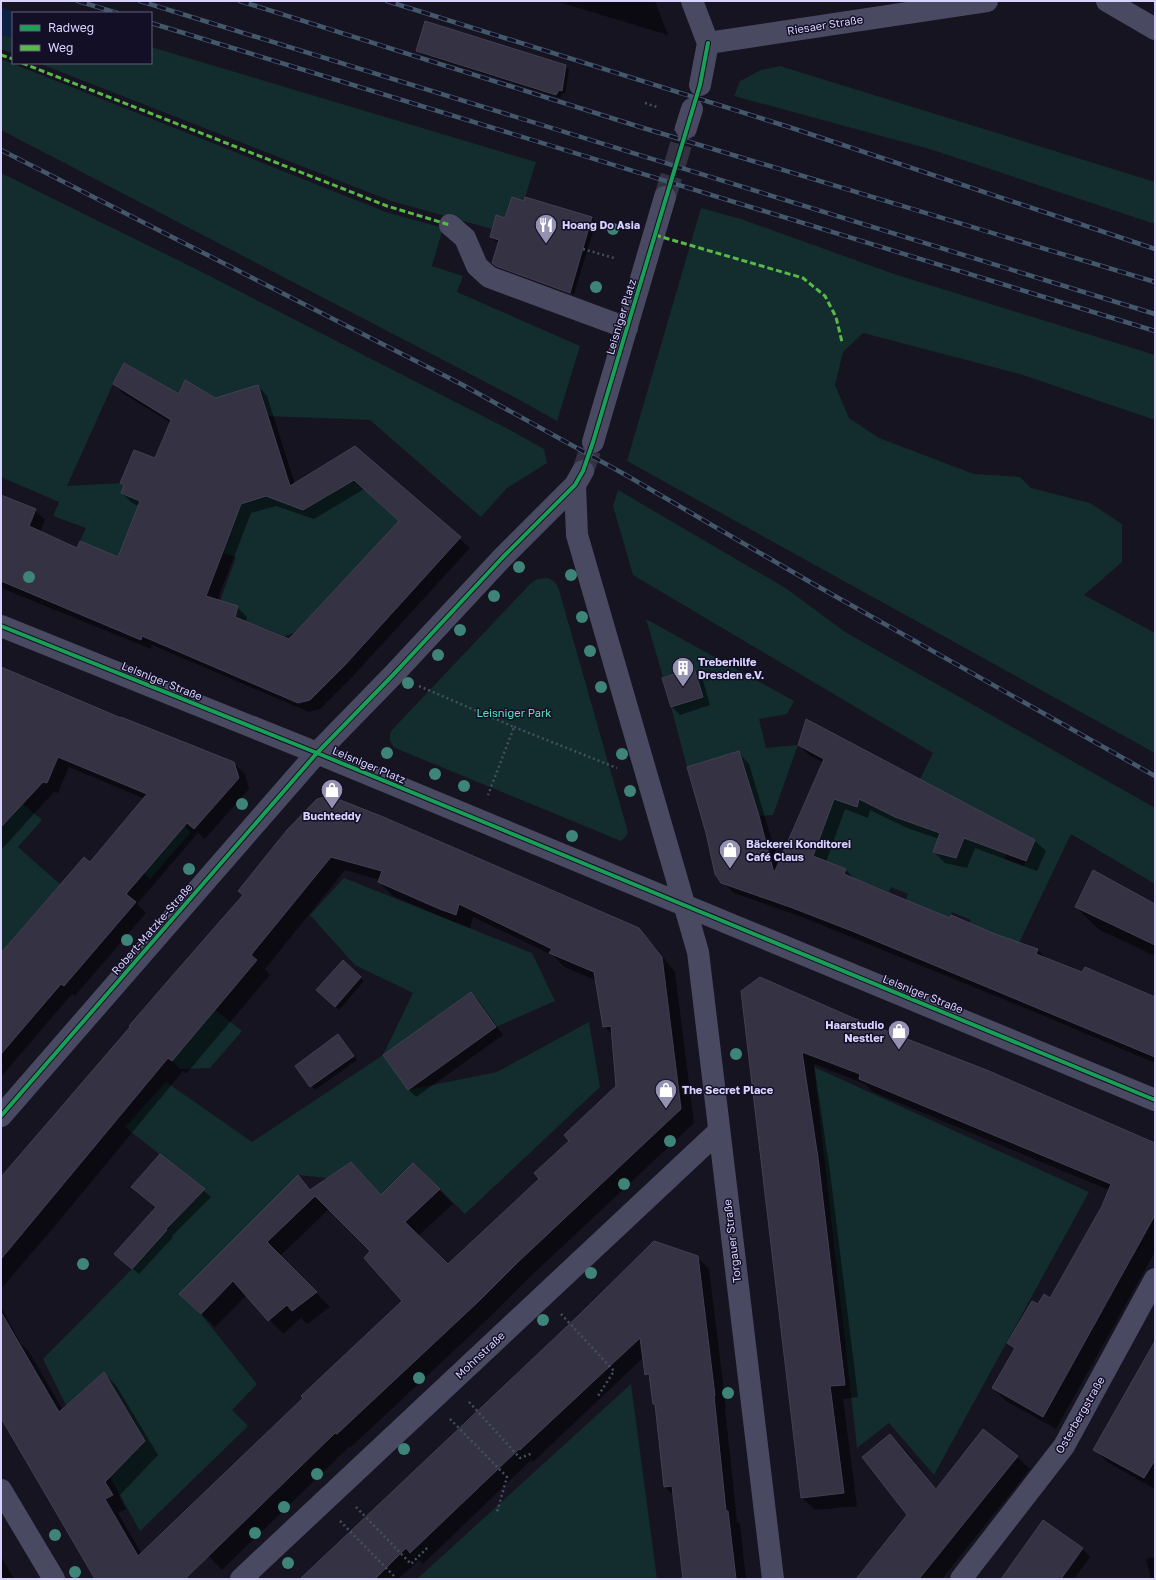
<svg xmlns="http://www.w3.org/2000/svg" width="1156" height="1580" font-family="'Golos Text',sans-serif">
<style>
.green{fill:#132c2d}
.water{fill:#0d2144}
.shadow{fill:#0007;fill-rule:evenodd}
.building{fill:#343243;stroke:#433f54;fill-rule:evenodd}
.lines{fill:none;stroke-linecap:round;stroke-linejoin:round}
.minor-tunnel{stroke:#333142;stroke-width:22;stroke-dasharray:22 11;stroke-linecap:butt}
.path{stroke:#44505f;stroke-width:2.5;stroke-dasharray:2 3;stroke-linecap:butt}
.minor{stroke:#4a4962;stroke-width:22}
.rail-casing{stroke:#43596b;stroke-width:4.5}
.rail{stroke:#130f26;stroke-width:3;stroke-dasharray:9;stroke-linecap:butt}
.quiet{stroke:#58b947;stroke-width:3;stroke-dasharray:6 3;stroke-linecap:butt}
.cycleway-casing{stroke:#130f26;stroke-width:6}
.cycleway{stroke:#1a9f57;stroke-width:4}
.tree{fill:#3e8478}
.labels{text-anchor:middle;stroke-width:3;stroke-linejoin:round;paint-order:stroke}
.street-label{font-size:11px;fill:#d9d4ff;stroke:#130f26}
.poi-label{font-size:11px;font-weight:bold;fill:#d9d4ff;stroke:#130f26;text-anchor:start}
.park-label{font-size:11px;fill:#5fe0c0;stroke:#130f26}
</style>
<rect width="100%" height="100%" fill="#161421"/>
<path class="green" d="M1,34L13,38V53L1,49Z
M151,47L536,162L524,201L512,197L505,218L496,215L492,229L391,201L38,63H151Z
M1,59L386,212L443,228L432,266L463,276L457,292L580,346L557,421L518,399L1,130Z
M780,66L1155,182V224L933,150L734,96L740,81L761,70Z
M1,173L200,271L510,430L544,449L547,463L507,488L481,517L370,420L267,416L239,412L185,381L179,394L124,363L113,384L67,486L120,483L124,485L121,493L140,501L126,536L147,544L126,568L80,541L86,528L53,516L59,502L1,477Z
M701,208L741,219L894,274L1155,355V420L1020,374L863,333L843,352L835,385L849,418L879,438L974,474L1020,477L1031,488L1090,503L1122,524V562L1084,595L1155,633V753L627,461Z
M354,480L399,521L294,633L284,636L235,617L220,601L236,557L223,553L246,490L266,496L294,488L301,511Z
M618,490L787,589L845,632L1155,808V884L1071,834L1018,945L968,925L971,920L952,912L950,918L906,900L908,894L891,887L889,892L844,874L846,869L830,863L810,860L834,799L857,807L859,799L895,817L940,833L933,852L955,858L964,838L1006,854L1005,859L1024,866L1035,840L920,779L933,753L633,575L613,506Z
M548,578L555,582L559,590L628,832L626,836L621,841L395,748C389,742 389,738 391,731L530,584L537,579Z
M646,619L794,701L787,714L759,719L766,748L798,745L773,815L759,816L687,767L671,707L703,697L694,668L663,677Z
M23,804L42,820L18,847L60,884L11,941L60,983L48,999L1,957V827Z
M184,826L191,832L150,879L144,873Z
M344,878L532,953L555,1001L496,1027L471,992L383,1055L408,1090L497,1072L589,1022L600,1087L465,1214L413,1163L381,1195L351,1162L327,1178L298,1175L179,1294L201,1314L257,1384L232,1410L248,1426L140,1531L110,1477L145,1441L104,1372L66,1405L43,1359L132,1269L167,1230L173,1221L205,1190L125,1127L166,1082L252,1142L383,1055L413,993L355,965L310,915Z
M215,1010L242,1031L210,1068L180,1069L172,1061Z
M814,1067L1089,1192L934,1475L889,1423L857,1448Z
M631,1384L657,1579H417Z"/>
<path class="water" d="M1,8L19,13H13V38L1,34Z"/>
<path class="shadow" d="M555,1H655L668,35Z
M417,51L565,66L569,70L565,94L563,93L560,98L421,54Z
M526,198L592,218L596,222L574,294L496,265L499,242L495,241L491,237L506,219L525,202Z
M499,269L573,296L501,270Z
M114,384L180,396L214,399L258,386L267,396L295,484L355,448L470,548L354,675L320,709L309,712L152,645L151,649L1,588V496L35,510L45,520L40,532L78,549L118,558L139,506L132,503L122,493L125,487L121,483L156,459L171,423L124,394ZM364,489L400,521L289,640L246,622L247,617L237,607L217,601L251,513L276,506L314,519Z
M1,668L121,719L234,763L245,774L249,789L205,839L198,833L137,904L146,913L75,996L72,994L1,1077V958L90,863L145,799L69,767L58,793L54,792L1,850Z
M694,669L702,677L710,705L680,715L672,707Z
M799,745L1034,840L1046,851L1037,871L975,848L967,868L945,863L934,852L939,839L907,828L870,810L868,818L845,809L826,862L846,870L856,880L888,894L994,935L1038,950L1046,958L1083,973L1155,998V1063L1049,1018L802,917L734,893L722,882L738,752L749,764L779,864L824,763L810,756Z
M288,831L638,929L652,943L675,972L694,1123L531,1276L492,1315L351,1447L350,1446L222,1570L175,1522L404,1302L372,1251L329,1209L280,1256L330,1307L307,1324L301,1318L283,1334L247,1295L215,1327L180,1294L298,1176L311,1190L382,1196L413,1164L453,1204L418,1236L448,1265L540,1179L570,1141L617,1086L613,1035L604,1026L596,980L564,967L554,956L473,917L470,928L454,922L393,896L379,882L380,880L345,870L265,969L270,975L186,1074L183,1071L54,1227L1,1289V1174L3,1176L244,896ZM394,888L445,910L444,912L394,890Z
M1155,905V956L1098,929L1076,907Z
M343,962L364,981L339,1010L321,994Z
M742,991L850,1018L1155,1143V1252L1056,1429L1006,1401L993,1388L1016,1350L1009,1343L1038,1305L1050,1300L1103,1206L1109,1190L873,1092L865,1084L814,1064L830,1172L858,1397L843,1399L857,1506L815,1510L802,1498Z
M471,993L479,1001L503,1035L416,1097L408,1089Z
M342,1039L357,1060L315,1090L296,1066Z
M160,1155L211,1197L172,1236L173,1237L139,1274L122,1260L157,1208L132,1187Z
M697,1257L709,1269L726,1408H725L737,1521L740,1524L746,1579H684L674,1496L665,1487L657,1406L654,1403L650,1379L646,1375L644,1357L533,1462L531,1460L423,1564L419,1560L398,1579H302Z
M1,1306L21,1344L29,1352L63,1410L104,1373L117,1387L158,1455L119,1496L126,1509L118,1513L141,1553L169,1579H96L1,1415Z
M1155,1342V1489L1107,1462L1095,1450Z
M890,1435L903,1447L937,1489L1017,1457L1030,1469L942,1579H857L909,1515Z
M1082,1549L1090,1557L1074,1579H1003Z
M1,1556L14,1579H1Z
M1155,1557V1579H1151L1146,1559Z"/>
<path class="building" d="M425,21L566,65L562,91L559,90L556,95L416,51Z
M512,197L524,201L525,197L592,217L570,293L496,266L492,263L499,240L490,237L496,215L505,218Z
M124,363L179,394L185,380L215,398L258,385L290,486L355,446L461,537L345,665L310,700L298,703L142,636L141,640L1,581V495L36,509L29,526L77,548L80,541L118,557L140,501L121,493L124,485L120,483L134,450L155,458L171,420L113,384ZM354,480L399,521L289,639L235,617L238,606L206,596L241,504L266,496L303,510Z
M1,667L121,718V717L234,762L239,778L194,829L187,823L126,894L136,902L64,986L61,984L1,1054V953L84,857L90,862L147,794L58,757L47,783L43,782L1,827Z
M694,668L703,697L671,707L662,678Z
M806,719L1035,840L1026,861L964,838L956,858L933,852L940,833L895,817L859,799L857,807L834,799L813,856L846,869L844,874L889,893L950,918L951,915L995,934L1038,949L1036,954L1082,972L1085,967L1155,997V1057L852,931L790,907L721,883L715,874L706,833L687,767L739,751L759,816L774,873L824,759L798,745Z
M330,796L381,816L639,928L662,957L681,1109L517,1263L479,1301L337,1434L335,1433L185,1579H95L1,1418V1312L59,1412L104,1372L145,1441L105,1482L113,1495L105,1499L138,1556L303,1398L301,1396L402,1301L364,1258L370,1251L315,1196L267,1242L317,1292L292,1311L287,1305L268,1321L233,1281L201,1314L179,1294L298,1175L310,1190L351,1162L381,1195L413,1163L440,1189L405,1222L448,1264L539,1179L534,1173L569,1141L564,1135L616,1086L611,1026L603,1027L594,972L549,953L552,949L459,904L456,915L440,909L378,882L382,871L331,857L251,955L257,960L172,1061L168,1058L1,1259V1177L130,1027L129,1026L173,975L243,895L238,891L287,830L317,799Z
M1093,870L1155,904V945L1075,907Z
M343,960L361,977L335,1007L316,990Z
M760,977L851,1017L989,1071L1155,1143V1215L1043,1417L992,1388L1015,1348L1007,1343L1032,1301L1038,1304L1044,1294L1050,1298L1102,1206L1111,1184L859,1079L860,1074L802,1052L818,1158L845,1385L830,1386L844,1493L801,1498L741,991Z
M471,992L496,1027L408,1090L383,1055Z
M338,1034L354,1056L310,1087L295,1066Z
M160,1154L205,1189L166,1229L167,1230L132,1269L114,1254L156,1207L131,1187Z
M654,1241L698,1256L715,1396H714L726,1511H728L736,1579H683L672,1486L664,1487L655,1404H653L649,1374L645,1375L640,1338L520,1450L519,1449L410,1553L406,1548L375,1579H300L580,1314Z
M1155,1341V1460L1144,1478L1093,1450Z
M983,1429L1018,1456L919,1579H856L907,1515L862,1457L890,1434L936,1489Z
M1043,1520L1083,1548L1061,1579H1001Z"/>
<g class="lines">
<path class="minor-tunnel" d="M665,197L686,128
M583,471L593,442"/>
<path class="path" d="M645,103L657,107
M583,249L614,258
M419,686L514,727L488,795
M514,727L617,768
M561,1314L614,1371L598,1396
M469,1402L520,1458L533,1453
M450,1419L507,1477L497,1512
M356,1507L411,1564L429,1546
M340,1521L395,1577L394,1579"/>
<path class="minor" d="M692,1L708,43
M1107,1L1155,29
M708,43L987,1
M700,85L708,43
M686,128L692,109
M450,225L465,238L477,266L489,277L627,328
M593,442L665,197
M575,485L577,535L698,952L773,1579
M1,626L317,753L1155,1100
M1,1116L317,753L393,675L503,557L575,485L583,471
M1,1490L54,1579
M241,1579L719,1131
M961,1579L1064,1446L1155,1279"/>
<g class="rail-casing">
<path id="rail" d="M78,1L117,13
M140,1L1155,314
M240,1L640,127L1155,282
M387,1L792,128L1155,249
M151,23L1155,331
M1,150L461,384L624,474L810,582L1155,776"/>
</g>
<use href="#rail" class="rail"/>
<path class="quiet" d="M1,55L13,59
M22,63L387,206L450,225
M655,235L803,278L825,296L836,317L842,342"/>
<g class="cycleway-casing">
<path id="cycleway" d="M1,626L317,753L1155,1100
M1,1116L317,753L393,675L503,557L575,485L583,471L593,442L627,328L700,85L708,43"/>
</g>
<use href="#cycleway" class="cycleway"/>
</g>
<g class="tree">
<circle cx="613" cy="229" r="6"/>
<circle cx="596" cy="287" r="6"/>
<circle cx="519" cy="567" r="6"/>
<circle cx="571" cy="575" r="6"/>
<circle cx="29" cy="577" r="6"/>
<circle cx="494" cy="596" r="6"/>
<circle cx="582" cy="617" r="6"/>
<circle cx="460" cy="630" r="6"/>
<circle cx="590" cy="651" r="6"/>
<circle cx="438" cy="655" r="6"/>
<circle cx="408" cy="683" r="6"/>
<circle cx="601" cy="687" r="6"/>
<circle cx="387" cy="753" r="6"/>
<circle cx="622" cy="754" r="6"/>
<circle cx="435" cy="774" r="6"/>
<circle cx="464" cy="786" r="6"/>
<circle cx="630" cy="791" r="6"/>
<circle cx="242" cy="804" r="6"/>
<circle cx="572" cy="836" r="6"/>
<circle cx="189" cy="869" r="6"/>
<circle cx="127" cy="940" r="6"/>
<circle cx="736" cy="1054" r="6"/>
<circle cx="670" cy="1141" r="6"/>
<circle cx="624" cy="1184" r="6"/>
<circle cx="83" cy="1264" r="6"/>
<circle cx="591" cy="1273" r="6"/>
<circle cx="543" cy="1320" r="6"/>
<circle cx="419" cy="1378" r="6"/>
<circle cx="728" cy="1393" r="6"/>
<circle cx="404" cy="1449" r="6"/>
<circle cx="317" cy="1474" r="6"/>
<circle cx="284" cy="1507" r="6"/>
<circle cx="255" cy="1533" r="6"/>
<circle cx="55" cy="1535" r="6"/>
<circle cx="288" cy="1563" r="6"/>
<circle cx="75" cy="1572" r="6"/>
</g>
<defs>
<g id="restaurant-pin" transform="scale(1.15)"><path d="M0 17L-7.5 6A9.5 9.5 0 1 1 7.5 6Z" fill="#9591b1" stroke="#130f26"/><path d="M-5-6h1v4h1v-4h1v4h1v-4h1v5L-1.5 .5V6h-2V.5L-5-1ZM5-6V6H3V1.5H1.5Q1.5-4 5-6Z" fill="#fff"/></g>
<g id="building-pin" transform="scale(1.15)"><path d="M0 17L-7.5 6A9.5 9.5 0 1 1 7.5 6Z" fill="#9591b1" stroke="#130f26"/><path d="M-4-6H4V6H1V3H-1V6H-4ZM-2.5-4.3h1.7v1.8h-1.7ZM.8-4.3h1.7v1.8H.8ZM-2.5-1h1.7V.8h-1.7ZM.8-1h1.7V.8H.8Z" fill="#fff"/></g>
<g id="shop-pin" transform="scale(1.15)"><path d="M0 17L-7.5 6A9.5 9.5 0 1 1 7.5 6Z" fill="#9591b1" stroke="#130f26"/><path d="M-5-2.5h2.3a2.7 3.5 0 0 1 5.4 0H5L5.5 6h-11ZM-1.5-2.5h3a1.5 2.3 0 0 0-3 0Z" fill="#fff"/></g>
</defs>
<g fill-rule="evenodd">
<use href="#restaurant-pin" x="546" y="225"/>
<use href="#building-pin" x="683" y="668"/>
<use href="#shop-pin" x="332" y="790"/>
<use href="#shop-pin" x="730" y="850"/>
<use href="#shop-pin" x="899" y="1031"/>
<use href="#shop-pin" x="666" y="1090"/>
</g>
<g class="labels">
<g class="street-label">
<text transform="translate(825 25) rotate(-9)" y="4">Riesaer Straße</text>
<text transform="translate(621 317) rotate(-73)" y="4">Leisniger Platz</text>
<text transform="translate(162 681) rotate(22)" y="4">Leisniger Straße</text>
<text transform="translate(369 765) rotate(23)" y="4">Leisniger Platz</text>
<text transform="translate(152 929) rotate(-49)" y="4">Robert-Matzke-Straße</text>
<text transform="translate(923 994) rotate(22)" y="4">Leisniger Straße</text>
<text transform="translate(732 1241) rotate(-97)" y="4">Torgauer Straße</text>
<text transform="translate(480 1355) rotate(-43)" y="4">Mohnstraße</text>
<text transform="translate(1080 1415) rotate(-60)" y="4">Osterbergstraße</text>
</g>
<g class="poi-label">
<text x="562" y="229">Hoang Do Asia</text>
<text x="698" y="666">Treberhilfe<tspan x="698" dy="13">Dresden e.V.</tspan></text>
<text x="332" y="820" text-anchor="middle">Buchteddy</text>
<text x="746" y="848">Bäckerei Konditorei<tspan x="746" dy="13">Café Claus</tspan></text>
<text x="884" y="1029" text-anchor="end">Haarstudio<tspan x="884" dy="13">Nestler</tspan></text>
<text x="682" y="1094">The Secret Place</text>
</g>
<g class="park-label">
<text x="514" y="717">Leisniger Park</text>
</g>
</g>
<rect width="1156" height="1580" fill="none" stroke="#d9d4ff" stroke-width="4"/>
<rect x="12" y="12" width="140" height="52" fill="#130f26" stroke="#625e7d"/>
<rect x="20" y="25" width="20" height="6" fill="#1a9f57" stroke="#625e7d"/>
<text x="48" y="32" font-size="12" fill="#d9d4ff">Radweg</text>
<rect x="20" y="45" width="20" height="6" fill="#58b947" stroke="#625e7d"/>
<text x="48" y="52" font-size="12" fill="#d9d4ff">Weg</text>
</svg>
